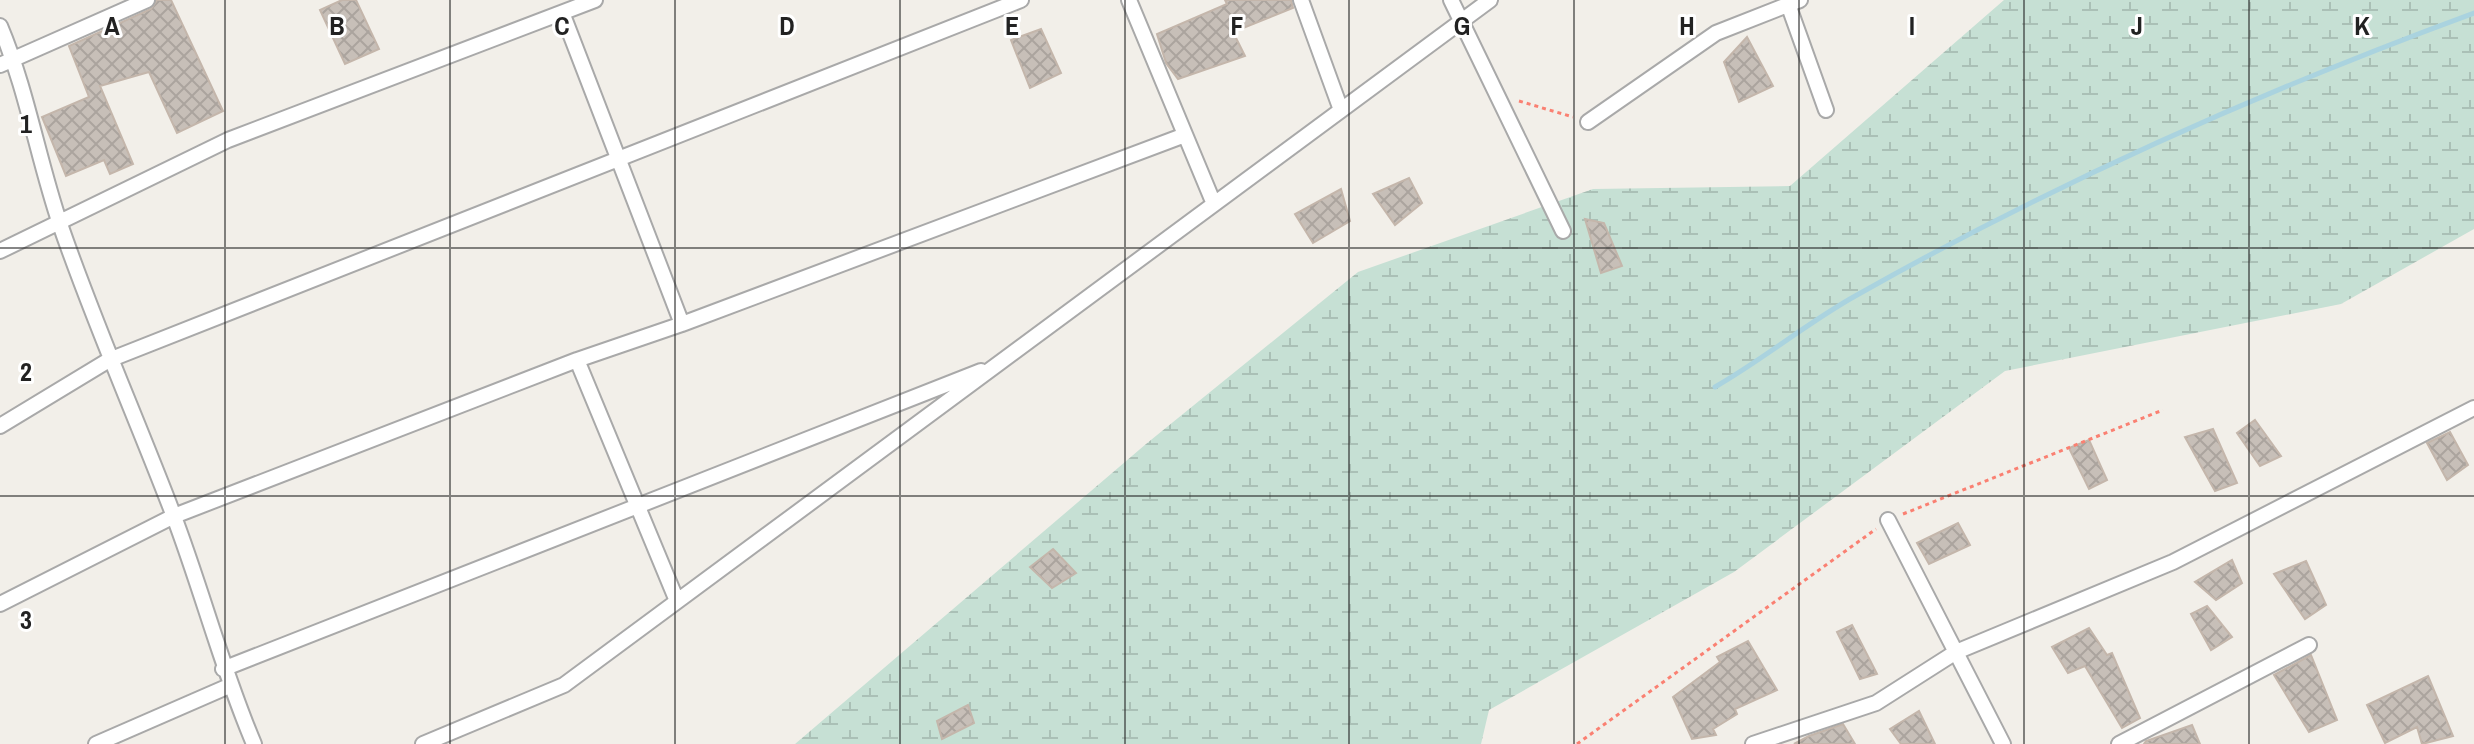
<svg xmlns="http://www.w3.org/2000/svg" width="2474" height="744" font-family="'Archivo Narrow',sans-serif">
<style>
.wetland{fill:url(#wetland-marsh)}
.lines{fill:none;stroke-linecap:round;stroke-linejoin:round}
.stream{stroke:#aad3df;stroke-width:5}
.building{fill:url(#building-cross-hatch);stroke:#c4b6ab;stroke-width:2}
.street-casing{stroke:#a9a9a9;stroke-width:18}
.path{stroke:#fa8072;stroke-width:3;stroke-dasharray:4 4;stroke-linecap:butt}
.street{stroke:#fff;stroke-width:14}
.grid{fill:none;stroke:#222;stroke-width:2;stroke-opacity:0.55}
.grid-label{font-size:26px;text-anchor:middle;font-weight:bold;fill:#222;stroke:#fff;stroke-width:6;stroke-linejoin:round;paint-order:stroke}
</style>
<defs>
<pattern id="wetland-marsh" width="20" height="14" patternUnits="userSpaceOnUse" patternTransform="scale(2)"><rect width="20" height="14" fill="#c6e0d4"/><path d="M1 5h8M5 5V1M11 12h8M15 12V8" fill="none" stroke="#aac0b6"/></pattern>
<pattern id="building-cross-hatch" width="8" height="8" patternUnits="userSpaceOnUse" patternTransform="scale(2)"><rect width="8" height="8" fill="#c7bfb8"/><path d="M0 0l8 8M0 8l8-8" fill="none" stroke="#aba49e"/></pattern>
</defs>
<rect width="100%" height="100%" fill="#f2efe9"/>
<path class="wetland" d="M2004,0H2474V229L2341,304L2005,371L1734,572L1489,710L1481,744H795L1146,444L1358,272L1593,189L1790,186Z"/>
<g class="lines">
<path class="stream" d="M1715,387C1764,359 1808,322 1857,295C2055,183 2262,91 2474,13"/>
</g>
<path class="building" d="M157,0H171L223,111L177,133L149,72L100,86L133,164L110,174L104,160L66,176L42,117L89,97L69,46L151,9Z
M342,0H356L379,49L345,64L320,10Z
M1225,0H1291L1293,8L1233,32L1245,56L1178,79L1166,63L1157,34L1227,4Z
M1041,29L1061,73L1030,88L1011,40Z
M1747,37L1773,86L1739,102L1724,62Z
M1409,178L1422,203L1395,225L1373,194Z
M1341,189L1350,221L1313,243L1295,214Z
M1585,219L1604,223L1622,266L1601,273Z
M2255,420L2281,456L2260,466L2237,433Z
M2213,429L2237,483L2215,491L2185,437Z
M2450,432L2468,465L2447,480L2427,443Z
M2089,440L2107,480L2089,489L2069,448Z
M1958,523L1970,545L1929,564L1917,543Z
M1053,549L1076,573L1052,588L1030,567Z
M2232,560L2242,583L2216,600L2195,582Z
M2306,561L2326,605L2305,619L2274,574Z
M2207,606L2232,637L2211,650L2191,614Z
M1852,625L1877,674L1860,679L1837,632Z
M2089,628L2107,655L2112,653L2140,718L2122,728L2085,666L2068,673L2052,647Z
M1748,641L1777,690L1735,709L1737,714L1713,729L1716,735L1692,739L1673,697L1720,662L1717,657Z
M2311,655L2337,720L2309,732L2274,675Z
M2428,676L2453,736L2422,744L2417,727L2385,743L2367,705Z
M968,705L974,723L942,739L937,721Z
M1919,711L1935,744H1901L1890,729Z
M1843,724L1855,744H1794L1809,736Z
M2192,725L2200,744H2144L2146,741Z"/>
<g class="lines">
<g class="street-casing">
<path id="street" d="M1129,0L1214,204
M1301,0L1341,110
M1451,0L1563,231
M1788,4L1826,110
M563,15L682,324
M0,26C27,90 38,159 60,224C94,323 136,417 173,514C202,590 222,669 254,744
M0,65L147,0
M1588,122L1716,33L1800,0
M0,251L228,140L595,0
M577,360L677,601
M0,426L109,360L1021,0
M1888,520L2003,744
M0,604L174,516L577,360L682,324L1185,135
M223,669L981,371
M96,744L229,686
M423,744L564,685L1490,0
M1753,744L1876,703L1956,652L2173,562L2474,408
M2119,744L2309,645"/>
</g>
<path class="path" d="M1519,101L1573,117
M1903,514L2163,410
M1577,744L1876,529"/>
<use href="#street" class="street"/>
</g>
<path class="grid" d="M225,0V744M450,0V744M675,0V744M900,0V744M1125,0V744M1349,0V744M1574,0V744M1799,0V744M2024,0V744M2249,0V744M0,248H2474M0,496H2474"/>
<g class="grid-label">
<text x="112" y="35">A</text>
<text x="337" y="35">B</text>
<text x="562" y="35">C</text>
<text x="787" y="35">D</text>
<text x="1012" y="35">E</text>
<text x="1237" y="35">F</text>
<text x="1462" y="35">G</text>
<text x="1687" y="35">H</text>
<text x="1912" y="35">I</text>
<text x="2137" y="35">J</text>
<text x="2362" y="35">K</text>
<text x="26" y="133">1</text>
<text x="26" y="381">2</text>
<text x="26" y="629">3</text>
</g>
</svg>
